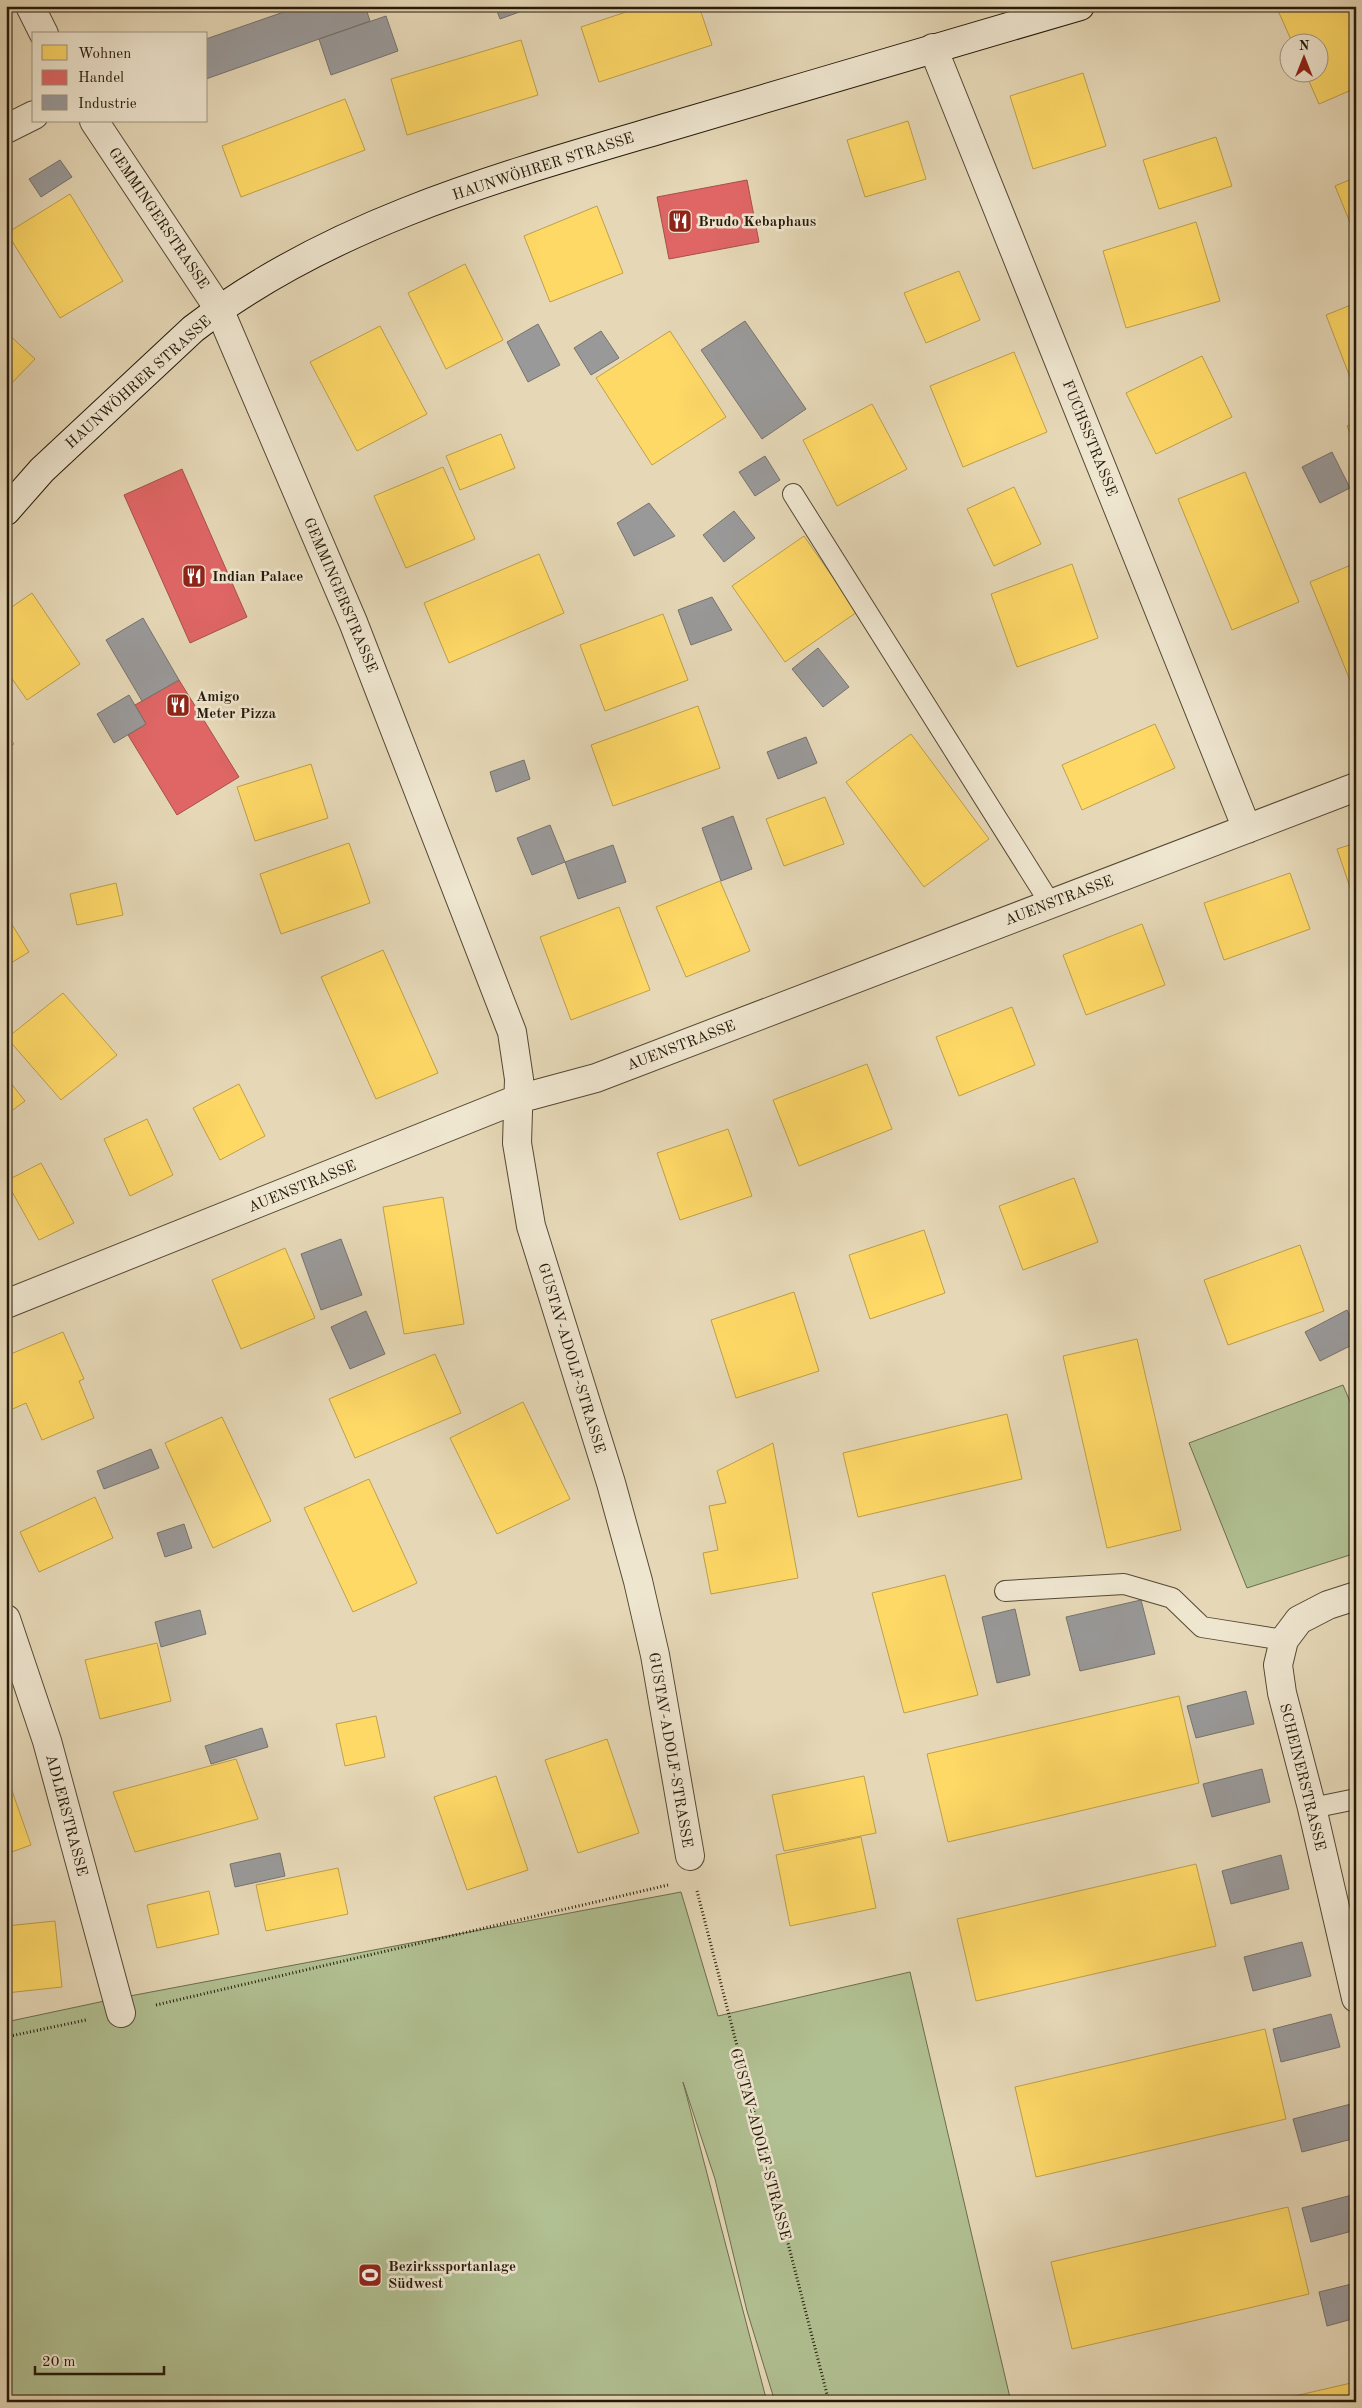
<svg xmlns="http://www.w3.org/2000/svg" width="1362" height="2408" font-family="'Old Standard TT',serif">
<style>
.green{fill:#b1c092;stroke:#6b6c4e}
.homes{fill:#ffd966;stroke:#be9f4a}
.shops{fill:#e06666;stroke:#a84f4a}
.industry{fill:#999;stroke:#76736e}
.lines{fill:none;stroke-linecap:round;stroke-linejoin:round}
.lane-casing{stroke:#554934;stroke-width:22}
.street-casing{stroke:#554934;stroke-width:30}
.secondary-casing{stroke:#251909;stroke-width:30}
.path{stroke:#251909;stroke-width:3;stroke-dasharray:1 2.5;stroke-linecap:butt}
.lane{stroke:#efe6d0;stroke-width:20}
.street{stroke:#efe6d0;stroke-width:28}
.secondary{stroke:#efe6d0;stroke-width:28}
.labels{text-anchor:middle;stroke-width:5;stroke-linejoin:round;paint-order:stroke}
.street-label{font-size:15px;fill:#251909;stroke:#efe6d0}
.poi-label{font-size:15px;font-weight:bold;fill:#251909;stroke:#efe6d0;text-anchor:start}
</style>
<rect width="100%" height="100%" fill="#e6d8b7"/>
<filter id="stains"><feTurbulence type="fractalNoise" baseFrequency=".004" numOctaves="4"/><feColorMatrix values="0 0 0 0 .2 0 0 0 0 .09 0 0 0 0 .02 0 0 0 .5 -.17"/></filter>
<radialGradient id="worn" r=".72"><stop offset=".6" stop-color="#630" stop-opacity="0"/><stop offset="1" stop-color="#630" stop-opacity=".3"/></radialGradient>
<path class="green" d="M1343,1385L1356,1416V1553L1247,1588L1189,1443Z
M681,1892L718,2016L910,1972L1011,2402H775L747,2311L715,2179L683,2082L767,2402H6V2022L114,1999Z"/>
<path class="homes" d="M644,6H699L712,45L599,82L581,27Z
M1276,6H1348L1356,23V88L1319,104L1305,72H1320V42H1292Z
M521,40L538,95L407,135L391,79Z
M1083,73L1106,146L1033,169L1010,96Z
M345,99L365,150L241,197L222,146Z
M908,121L926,179L865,197L847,140Z
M1216,137L1232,186L1159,209L1143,160Z
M1356,177V237L1335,186Z
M70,194L123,281L60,318L7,233Z
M597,206L623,273L550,302L524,236Z
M1196,222L1220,301L1126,328L1103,251Z
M465,264L503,340L446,369L408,293Z
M959,271L980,320L926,343L904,293Z
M1356,303V384L1353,385L1326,315Z
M380,326L427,414L357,451L310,362Z
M670,331L726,417L652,465L596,378Z
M6,332L35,359L6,389Z
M1014,352L1047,432L963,467L930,386Z
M1202,356L1232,417L1156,454L1126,393Z
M872,404L907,469L837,506L803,440Z
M1356,423V447L1347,426Z
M501,434L515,468L460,490L446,456Z
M443,467L475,539L406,568L374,496Z
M1245,472L1299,602L1232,630L1178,499Z
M1014,487L1041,544L994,566L967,509Z
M804,536L857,612L785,662L732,586Z
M539,554L564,613L449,663L424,603Z
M1356,563V695L1310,582Z
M1072,564L1098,638L1017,667L991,594Z
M32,593L80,664L27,700L6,670V611Z
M663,614L688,680L605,711L580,645Z
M698,706L720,768L613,806L591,745Z
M1155,724L1175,768L1082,810L1062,765Z
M6,734L14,744L6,750Z
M911,734L989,839L924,887L846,782Z
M311,764L328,818L255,841L237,787Z
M825,797L844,844L784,866L766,819Z
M349,843L370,903L281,934L260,874Z
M1356,843V902H1355L1337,849Z
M1290,873L1310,929L1224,960L1204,903Z
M720,881L750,951L686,977L656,907Z
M116,883L123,915L77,925L70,894Z
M619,907L650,990L571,1020L540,937Z
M6,915L29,952L6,966Z
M1142,924L1165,985L1086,1015L1063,955Z
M383,950L438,1073L376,1099L321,977Z
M63,993L117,1055L61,1100L7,1038Z
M1012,1007L1035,1065L959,1096L936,1037Z
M867,1064L892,1129L799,1166L773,1100Z
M6,1077L25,1101L6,1115Z
M239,1084L265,1136L220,1160L193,1108Z
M147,1119L173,1175L130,1196L104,1139Z
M728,1129L752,1196L680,1220L657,1153Z
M41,1163L74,1223L39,1240L6,1181Z
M1074,1178L1098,1242L1023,1270L999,1206Z
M443,1197L464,1324L404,1334L383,1207Z
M924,1230L945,1293L870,1319L849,1255Z
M1300,1245L1324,1311L1228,1345L1204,1280Z
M285,1248L315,1318L241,1349L212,1280Z
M794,1292L819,1371L736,1398L711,1320Z
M63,1332L84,1379L79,1381L94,1418L42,1440L26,1403L6,1412V1356Z
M1137,1339L1181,1530L1107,1548L1063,1356Z
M435,1354L461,1413L355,1458L329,1399Z
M523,1402L570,1499L497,1534L450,1438Z
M1007,1414L1022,1479L858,1517L843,1453Z
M222,1417L271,1521L213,1548L165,1443Z
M773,1443L798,1578L711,1594L703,1553L718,1550L709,1506L726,1503L717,1471Z
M369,1479L417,1583L353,1612L304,1508Z
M95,1497L113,1538L39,1572L20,1532Z
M945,1575L978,1695L904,1713L872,1593Z
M157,1643L171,1701L100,1719L85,1660Z
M1179,1696L1199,1783L948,1842L927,1754Z
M376,1716L385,1757L345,1766L336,1724Z
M607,1739L639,1833L578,1853L545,1760Z
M236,1759L258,1819L135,1852L113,1792Z
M496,1776L528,1870L467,1890L434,1797Z
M864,1776L876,1833L784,1851L772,1795Z
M10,1785L31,1845L6,1854V1786Z
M861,1837L876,1908L790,1926L776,1855Z
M1196,1864L1216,1946L976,2001L957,1919Z
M338,1868L348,1914L266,1931L256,1885Z
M209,1891L219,1934L157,1948L147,1905Z
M55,1921L62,1987L6,1993V1926Z
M1265,2029L1286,2119L1036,2177L1015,2087Z
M1288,2207L1309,2294L1072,2349L1051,2262Z
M1351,2383L1356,2402H1269Z"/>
<path class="shops" d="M747,180L759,242L669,259L657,197Z
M182,469L247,617L190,643L124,495Z
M179,680L239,777L177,815L128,735L146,724L135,705Z"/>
<path class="industry" d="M301,6H365L370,21L206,79V39Z
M495,6H536L500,19Z
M386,16L398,51L331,75L319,39Z
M60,160L72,177L41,197L29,179Z
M745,321L806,409L762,439L701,350Z
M538,324L560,365L528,382L507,342Z
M601,331L619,358L591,375L574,348Z
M1332,452L1350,488L1320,503L1302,467Z
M765,456L780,480L755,496L739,472Z
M649,503L675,536L634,556L617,523Z
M734,511L755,538L724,562L703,535Z
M712,597L732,630L691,645L678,610Z
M143,618L179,680L142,701L106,640Z
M818,648L849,687L823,707L792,669Z
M129,695L146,724L114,743L97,714Z
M806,737L817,763L778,779L767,752Z
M524,760L530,779L496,792L490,772Z
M733,816L752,869L721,881L702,828Z
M550,825L565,862L532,875L517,838Z
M613,845L626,882L578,899L565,862Z
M341,1239L362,1295L321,1310L301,1254Z
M1347,1310L1356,1327V1343L1320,1361L1305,1332Z
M366,1311L385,1354L350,1369L331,1327Z
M151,1449L159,1468L104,1489L97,1471Z
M184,1524L192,1548L165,1557L157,1533Z
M1141,1600L1155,1654L1080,1671L1066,1617Z
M1015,1609L1030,1675L997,1683L982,1617Z
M200,1610L206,1634L161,1647L155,1622Z
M1246,1691L1254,1724L1196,1738L1187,1706Z
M262,1728L268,1747L211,1764L205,1746Z
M1262,1769L1270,1802L1212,1817L1203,1784Z
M280,1853L285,1876L235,1887L230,1864Z
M1281,1855L1289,1889L1231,1904L1222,1871Z
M1302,1942L1311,1976L1253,1991L1244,1957Z
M1331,2014L1340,2047L1281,2062L1273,2029Z
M1351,2104L1356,2121V2138L1302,2152L1293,2119Z
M1356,2194V2230L1311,2242L1302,2208Z
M1356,2283V2318L1327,2326L1319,2292Z"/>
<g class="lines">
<g class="lane-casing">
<path id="lane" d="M793,494L1050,903
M1005,1591L1124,1584L1172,1598L1202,1627L1284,1640
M1312,1808L1356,1799"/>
</g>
<g class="street-casing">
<path id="street" d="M30,6L44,34
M933,48L1247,829
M94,121L219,309L353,622L512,1032L519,1079L517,1143L531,1226L611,1483L638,1581L655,1655L690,1856
M6,129L34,115
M6,1304L518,1099L596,1078L1356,787
M1356,1596L1328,1605L1299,1620L1284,1640L1278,1665L1282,1693L1312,1808L1356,1998
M6,1619L47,1741L121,2013"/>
</g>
<g class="secondary-casing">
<path id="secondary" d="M6,511L42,470L193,329C333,221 506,175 672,126C808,86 944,45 1080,6"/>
</g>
<path class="path" d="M697,1891L829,2402
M156,2005L668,1885
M6,2037L86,2020"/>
<use href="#lane" class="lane"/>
<use href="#street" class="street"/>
<use href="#secondary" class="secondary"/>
</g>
<defs>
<g id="restaurant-square" transform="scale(1.25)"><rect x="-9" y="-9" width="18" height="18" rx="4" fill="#8f2418" stroke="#efe6d0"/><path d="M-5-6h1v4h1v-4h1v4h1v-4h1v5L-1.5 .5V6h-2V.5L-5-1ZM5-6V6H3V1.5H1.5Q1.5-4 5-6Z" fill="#fff"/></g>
<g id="stadium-square" transform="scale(1.25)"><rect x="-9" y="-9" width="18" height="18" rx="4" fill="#8f2418" stroke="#efe6d0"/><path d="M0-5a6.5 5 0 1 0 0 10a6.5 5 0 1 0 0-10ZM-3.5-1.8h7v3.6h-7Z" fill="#fff"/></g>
</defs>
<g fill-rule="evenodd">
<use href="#restaurant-square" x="680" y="221"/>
<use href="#restaurant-square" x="194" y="576"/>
<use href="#restaurant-square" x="178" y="705"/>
<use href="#stadium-square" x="370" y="2275"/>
</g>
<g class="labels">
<g class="street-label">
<text transform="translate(543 166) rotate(-18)" y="5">HAUNWÖHRER STRASSE</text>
<text transform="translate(159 218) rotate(56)" y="5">GEMMINGERSTRASSE</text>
<text transform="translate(138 382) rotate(-42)" y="5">HAUNWÖHRER STRASSE</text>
<text transform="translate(1090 438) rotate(68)" y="5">FUCHSSTRASSE</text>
<text transform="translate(341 595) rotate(67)" y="5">GEMMINGERSTRASSE</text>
<text transform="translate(1059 900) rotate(-21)" y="5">AUENSTRASSE</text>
<text transform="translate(681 1045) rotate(-21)" y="5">AUENSTRASSE</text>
<text transform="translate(302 1186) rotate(-22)" y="5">AUENSTRASSE</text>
<text transform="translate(572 1358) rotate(73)" y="5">GUSTAV-ADOLF-STRASSE</text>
<text transform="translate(671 1750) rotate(80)" y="5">GUSTAV-ADOLF-STRASSE</text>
<text transform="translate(1303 1777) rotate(76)" y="5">SCHEINERSTRASSE</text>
<text transform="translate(67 1815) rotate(75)" y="5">ADLERSTRASSE</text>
<text transform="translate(761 2144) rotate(75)" y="5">GUSTAV-ADOLF-STRASSE</text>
</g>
<g class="poi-label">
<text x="698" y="226">Brudo Kebaphaus</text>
<text x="212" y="581">Indian Palace</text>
<text x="196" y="701">Amigo<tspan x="196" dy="17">Meter Pizza</tspan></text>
<text x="388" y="2271">Bezirkssportanlage<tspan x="388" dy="17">Südwest</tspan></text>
</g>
</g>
<rect width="1362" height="2408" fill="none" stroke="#e6d8b7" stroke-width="25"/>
<rect x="8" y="8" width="1347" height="2393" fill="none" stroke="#251909" stroke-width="2.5"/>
<rect x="12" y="12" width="1337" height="2383" fill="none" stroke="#251909"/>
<rect x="32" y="32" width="175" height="90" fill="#efe6d0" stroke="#9e9480"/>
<rect x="42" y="45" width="25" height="15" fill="#ffd966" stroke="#9e9480"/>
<text x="78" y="58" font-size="15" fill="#251909">Wohnen</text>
<rect x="42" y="70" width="25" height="15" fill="#e06666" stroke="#9e9480"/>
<text x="78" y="82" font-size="15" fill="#251909">Handel</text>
<rect x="42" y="95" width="25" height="15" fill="#999999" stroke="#9e9480"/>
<text x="78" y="108" font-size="15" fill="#251909">Industrie</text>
<g transform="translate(1304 58)"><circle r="24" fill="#efe6d0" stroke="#9e9480"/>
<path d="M0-4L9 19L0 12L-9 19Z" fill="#8f2418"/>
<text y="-8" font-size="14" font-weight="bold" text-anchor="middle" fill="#251909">N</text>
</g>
<path d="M35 2366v8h129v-8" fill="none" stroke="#251909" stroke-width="2.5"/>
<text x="42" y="2366" font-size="15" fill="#251909" stroke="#efe6d0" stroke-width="4" paint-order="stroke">20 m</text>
<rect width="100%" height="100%" filter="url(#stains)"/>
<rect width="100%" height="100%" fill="url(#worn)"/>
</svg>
